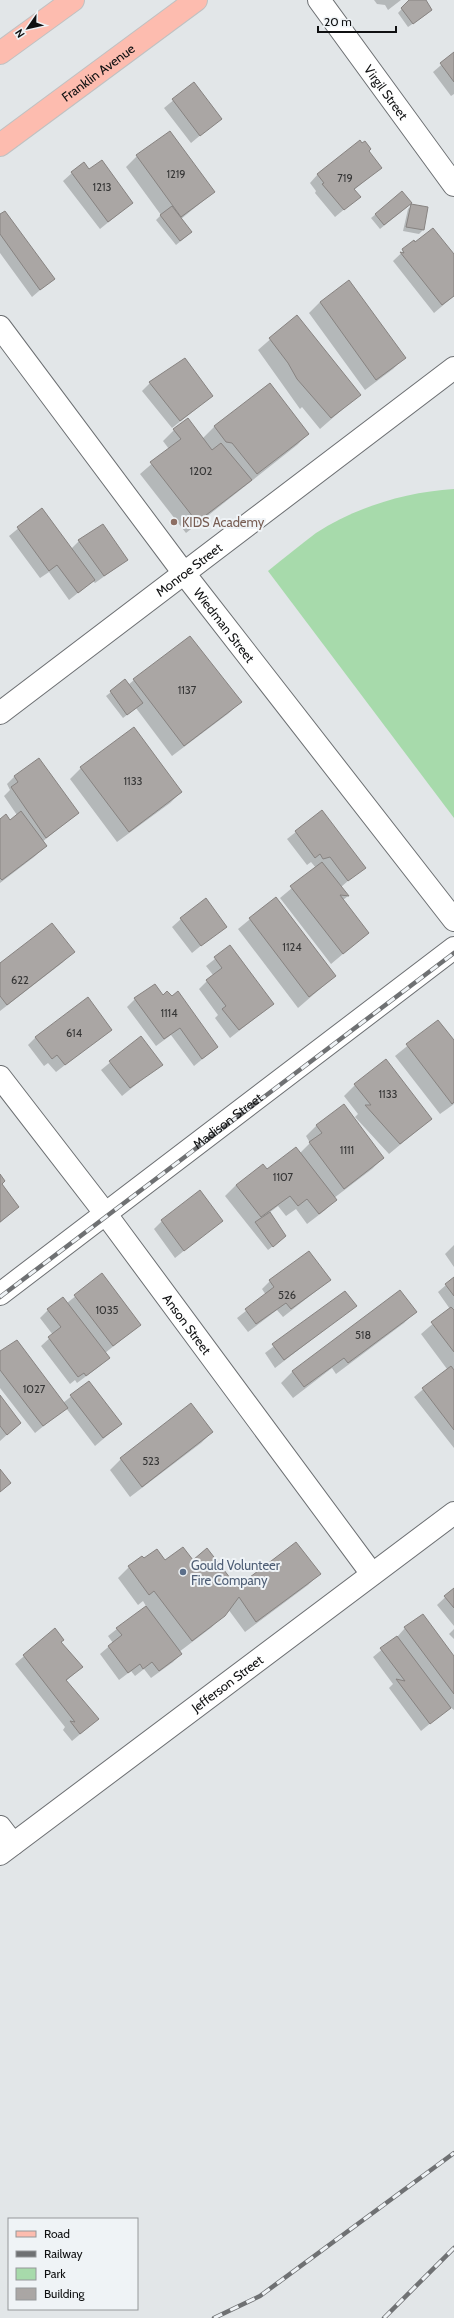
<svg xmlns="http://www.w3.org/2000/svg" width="454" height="2318" font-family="Cabin,sans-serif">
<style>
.green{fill:#a7daab}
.shadow{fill:#0003}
.building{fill:#aaa6a4;stroke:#878381}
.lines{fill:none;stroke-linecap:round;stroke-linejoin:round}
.minor-casing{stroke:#6c6f72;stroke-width:24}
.major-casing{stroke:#c1c1c1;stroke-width:24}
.minor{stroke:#fff;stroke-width:22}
.major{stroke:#fdbcaf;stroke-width:22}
.rail-casing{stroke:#6f7173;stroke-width:4.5}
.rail{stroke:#eff3f6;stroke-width:3;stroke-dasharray:9;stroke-linecap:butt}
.education-dot{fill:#8d6e63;stroke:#eff3f6;stroke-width:1.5}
.service-dot{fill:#5c6f8a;stroke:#eff3f6;stroke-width:1.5}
.labels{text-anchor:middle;stroke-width:4;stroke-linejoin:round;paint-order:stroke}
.number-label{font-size:11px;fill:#363636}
.street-label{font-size:13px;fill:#0f1011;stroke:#eff3f6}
.education-label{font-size:13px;fill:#785e54;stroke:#eff3f6;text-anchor:start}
.service-label{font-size:13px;fill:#4e5e75;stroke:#eff3f6;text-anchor:start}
</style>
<rect width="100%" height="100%" fill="#e2e6e8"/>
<path class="green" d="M454,489V818L268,571C284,558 300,545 316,533C356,507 406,492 454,489Z"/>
<path class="shadow" d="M374,0H401L388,10L385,5L377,4Z
M410,0H424L427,14L408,27L398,13Z
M454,54V94L451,96L433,72Z
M193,84L220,119L191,143L164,108Z
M368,151L380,168L354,190L359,197L335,217L315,193L316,191L310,183L318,174Z
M137,156L214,192L181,219L187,236L176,245L156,220L161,215L126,167Z
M83,163L89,171L132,203L100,229L63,181Z
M402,193L407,207L380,229L371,218Z
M412,205L423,230L419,234L403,231L408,209Z
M0,216L53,279L32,297L0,253Z
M414,241L454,256V296L434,313L393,261Z
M320,302L404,358L393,369L365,390L309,313Z
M297,316L359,395L320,429L302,407L300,409L258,350Z
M150,383L212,396L172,428L142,391Z
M270,384L308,434L297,445L186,533L140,474L169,449L163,441L174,430L202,439L214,427Z
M42,509L71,549L79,541L127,560L95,583L93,581L69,600L49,572L40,578L9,536Z
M134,680L240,702L229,713L172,756L136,708L123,718L106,696L125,681L128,685Z
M81,768L181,792L170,803L117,842L70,779Z
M15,776L78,813L42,842L46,846L34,857L0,883V820L10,821L17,815L4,796L10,790L7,784Z
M322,811L364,867L341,887L348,896L343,900L368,933L331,964L280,898L316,868L311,862L307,865L287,839Z
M276,898L335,976L298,1008L238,929Z
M181,919L225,926L192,953L172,927Z
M230,947L273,1004L230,1038L215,1018L218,1015L199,989L213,975L206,966Z
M73,952L62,963L0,1011V965Z
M162,996L217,1047L194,1066L171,1035L156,1046L127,1007L135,999Z
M438,1021L454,1042V1104L440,1114L395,1056Z
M110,1030L56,1072L48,1063L44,1066L28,1045L36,1037Z
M141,1037L161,1064L122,1096L101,1070Z
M355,1085L431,1119L389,1154L355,1117L358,1114L344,1096Z
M317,1125L383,1158L372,1169L334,1198L335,1200L324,1211L307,1224L296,1209L286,1216L278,1206L269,1213L281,1240L268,1250L225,1196L236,1185L300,1153L310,1143L306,1136Z
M0,1176L1,1184L18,1207L0,1223Z
M222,1220L175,1258L154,1229L162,1221Z
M454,1245V1267L445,1254Z
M102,1275L140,1325L105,1353L109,1357L101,1365L77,1383L75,1380L70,1384L41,1346L53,1335L40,1318L48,1310L67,1303Z
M454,1278V1448L414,1397L447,1369L421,1334L450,1309L438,1292Z
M330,1280L283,1317L277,1310L248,1332L237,1318L266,1295L262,1289L270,1281Z
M345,1292L355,1306L275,1368L265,1353Z
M415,1312L404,1323L336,1374L332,1368L293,1398L281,1383L293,1371Z
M0,1353L63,1403L89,1382L121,1424L95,1446L66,1408L35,1433L0,1388Z
M0,1396L20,1423L0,1441Z
M212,1432L201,1443L130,1497L110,1470L121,1459Z
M144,1560L192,1561L236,1588L319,1574L308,1585L245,1632L228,1609L212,1627L179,1652L181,1654L173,1662L151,1678L144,1669L135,1676L131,1671L119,1680L100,1654L113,1643L108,1636L146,1606L143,1601L138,1605L118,1578L129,1567Z
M454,1589V1626L437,1605Z
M405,1628L454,1658V1710L450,1707L421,1731L389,1688L393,1684L373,1657L397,1637Z
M454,1629V1639L449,1634Z
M54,1630L60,1642L82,1667L66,1681L98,1719L72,1741L63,1730L65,1727L15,1664Z"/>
<path class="building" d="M409,0H426L432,10L413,24L401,8Z
M454,52V82L440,63Z
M194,82L222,119L200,136L172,99Z
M170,131L215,192L181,217L136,155Z
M360,140L362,143L365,141L371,149L369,151L382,168L354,189L361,197L344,210L322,184L324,183L317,174Z
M102,160L133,203L108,222L71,172L84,162L89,169Z
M402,191L412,203L384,225L375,214Z
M411,204L428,207L424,230L406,227Z
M172,206L192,232L180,241L160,215Z
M5,211L55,279L40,290L0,234V214Z
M433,228L454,254V296L442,305L400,252L404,253L402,249L414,240L415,242Z
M349,280L406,358L376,380L320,302Z
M297,315L361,395L331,418L297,379L288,363L269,338Z
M185,358L213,396L180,421L149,382Z
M270,383L309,434L257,474L232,443L226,442L214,426Z
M188,418L212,450L221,443L252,480L197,522L150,462L181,439L173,429Z
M42,508L95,580L78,593L57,565L49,571L17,527Z
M103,524L128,560L104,576L78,540Z
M190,636L242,702L184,746L133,679Z
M125,679L143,703L127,715L110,691Z
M134,727L182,792L129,832L80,767Z
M39,758L79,813L46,838L11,787L18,782L14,776Z
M322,810L366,868L348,881L330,857L323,859L320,854L315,858L295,831Z
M21,811L47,846L2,880L0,878V819L6,814L10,820Z
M322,862L349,896L340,895L369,933L343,954L290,886Z
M276,897L336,976L309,997L249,918Z
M206,898L227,927L201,946L180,918Z
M52,923L75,952L7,1005L0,996V963Z
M230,945L274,1004L239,1030L222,1009L226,1006L206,980L222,968L214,957Z
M155,984L163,995L167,991L172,996L178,991L218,1047L202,1059L180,1028L164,1039L134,998Z
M88,997L112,1030L65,1065L57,1055L52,1059L35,1037Z
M438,1020L454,1040V1102L452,1104L406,1044Z
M141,1036L163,1065L130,1088L109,1061Z
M386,1059L432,1119L400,1144L365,1105H371L354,1084Z
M344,1104L384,1158L344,1189L309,1142L322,1133L316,1125Z
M296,1147L337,1200L319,1214L307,1199L298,1206L290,1196L261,1217L236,1185L263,1164L267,1169Z
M0,1174L5,1181L2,1184L19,1207L0,1222Z
M200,1190L223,1221L184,1251L161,1220Z
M270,1212L286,1236L273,1247L255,1222Z
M309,1251L331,1280L291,1309L286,1303L256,1324L245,1309L274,1287L269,1280Z
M102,1273L141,1325L113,1346L74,1295Z
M454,1277V1296L445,1284Z
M400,1290L417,1312L348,1363L344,1358L304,1387L292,1371Z
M345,1291L357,1306L284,1360L272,1344Z
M63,1297L110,1358L86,1376L84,1373L78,1377L48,1337L61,1327L47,1309Z
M451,1307L454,1310V1352L431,1322Z
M17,1340L68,1408L43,1426L0,1370V1351Z
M451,1366L454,1370V1430L422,1388Z
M89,1381L122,1424L103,1438L70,1395Z
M0,1395L21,1423L7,1435L0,1426Z
M191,1403L213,1432L142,1487L120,1458Z
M0,1469L11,1483L0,1492Z
M296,1542L321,1574L256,1622L239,1597L225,1616L192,1641L154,1591L149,1595L128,1566L142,1556L144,1558L157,1549L165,1560L183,1547L193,1560L207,1548L237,1587Z
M454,1588V1608L444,1596Z
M146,1606L182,1654L159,1671L152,1662L143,1669L140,1664L128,1673L108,1646L122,1635L116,1628Z
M423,1614L454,1656V1694L404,1627Z
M55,1628L64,1640L61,1642L83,1667L66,1680L99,1719L80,1734L70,1721L75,1722L23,1655Z
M397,1636L451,1708L430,1724L396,1679L405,1681L380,1648Z"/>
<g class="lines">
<g class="minor-casing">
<g id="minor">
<path id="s1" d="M319,0L454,185"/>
<path id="s2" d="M0,327L183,572L454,920"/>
<path id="s3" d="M0,713L454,368"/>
<path id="s4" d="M0,1077L105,1213L372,1574"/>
<path id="s5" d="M0,1294L454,948"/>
<path d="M0,1827L13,1844"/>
<path id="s6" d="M0,1854L454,1513"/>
</g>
</g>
<g class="major-casing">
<g id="major">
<path d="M0,53L73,0"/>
<path id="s7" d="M0,145L196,0"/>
</g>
</g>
<use href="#minor" class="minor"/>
<use href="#major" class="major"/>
<g class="rail-casing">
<path id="rail" d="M0,1297L454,953
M214,2318L260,2296L454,2153
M384,2318L454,2248"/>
</g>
<use href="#rail" class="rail"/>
</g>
<circle class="education-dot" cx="174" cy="522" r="4"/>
<circle class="service-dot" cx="183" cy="1572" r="4"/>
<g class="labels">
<g class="number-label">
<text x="176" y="178">1219</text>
<text x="345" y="182">719</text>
<text x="102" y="191">1213</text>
<text x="201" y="475">1202</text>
<text x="187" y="694">1137</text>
<text x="133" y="785">1133</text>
<text x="292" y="951">1124</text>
<text x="20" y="984">622</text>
<text x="169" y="1017">1114</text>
<text x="74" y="1037">614</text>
<text x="388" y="1098">1133</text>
<text x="347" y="1154">1111</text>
<text x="283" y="1181">1107</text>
<text x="287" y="1299">526</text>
<text x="107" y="1314">1035</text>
<text x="363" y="1339">518</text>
<text x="34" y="1393">1027</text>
<text x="151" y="1465">523</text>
</g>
<g class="street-label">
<text dy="5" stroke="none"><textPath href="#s7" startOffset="122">Franklin Avenue</textPath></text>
<text dy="5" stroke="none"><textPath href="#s1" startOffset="114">Virgil Street</textPath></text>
<text dy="5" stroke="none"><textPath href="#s3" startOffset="237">Monroe Street</textPath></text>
<text dy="5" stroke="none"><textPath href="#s2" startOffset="373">Wiedman Street</textPath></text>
<text dy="5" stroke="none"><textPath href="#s5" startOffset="286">Madison Street</textPath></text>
<text dy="5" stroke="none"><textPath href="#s4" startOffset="310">Anson Street</textPath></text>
<text dy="5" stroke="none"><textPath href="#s6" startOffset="284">Jefferson Street</textPath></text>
</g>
<g class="education-label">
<text x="182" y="527">KIDS Academy</text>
</g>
<g class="service-label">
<text x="191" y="1570">Gould Volunteer<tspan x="191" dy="15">Fire Company</tspan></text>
</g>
</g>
<rect x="8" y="2218" width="130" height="92" fill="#eff3f6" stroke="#95989a"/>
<rect x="16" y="2231" width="20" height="6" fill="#fdbcaf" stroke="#95989a"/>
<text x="44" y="2238" font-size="12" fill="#0f1011">Road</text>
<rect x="16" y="2251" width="20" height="6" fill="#6f7173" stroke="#95989a"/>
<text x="44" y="2258" font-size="12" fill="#0f1011">Railway</text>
<rect x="16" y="2268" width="20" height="12" fill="#a7daab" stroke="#95989a"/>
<text x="44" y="2278" font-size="12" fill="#0f1011">Park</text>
<rect x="16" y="2288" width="20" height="12" fill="#aaa6a4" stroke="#95989a"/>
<text x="44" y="2298" font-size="12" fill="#0f1011">Building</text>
<g transform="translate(28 28) rotate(236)" stroke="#eff3f6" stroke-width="3" paint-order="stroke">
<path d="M0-3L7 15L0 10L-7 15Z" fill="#0f1011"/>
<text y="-6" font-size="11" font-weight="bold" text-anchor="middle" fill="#0f1011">N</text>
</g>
<path d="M318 26v6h78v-6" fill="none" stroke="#0f1011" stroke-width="2"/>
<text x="324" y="26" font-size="12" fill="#0f1011" stroke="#eff3f6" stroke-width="3" paint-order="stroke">20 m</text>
</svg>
